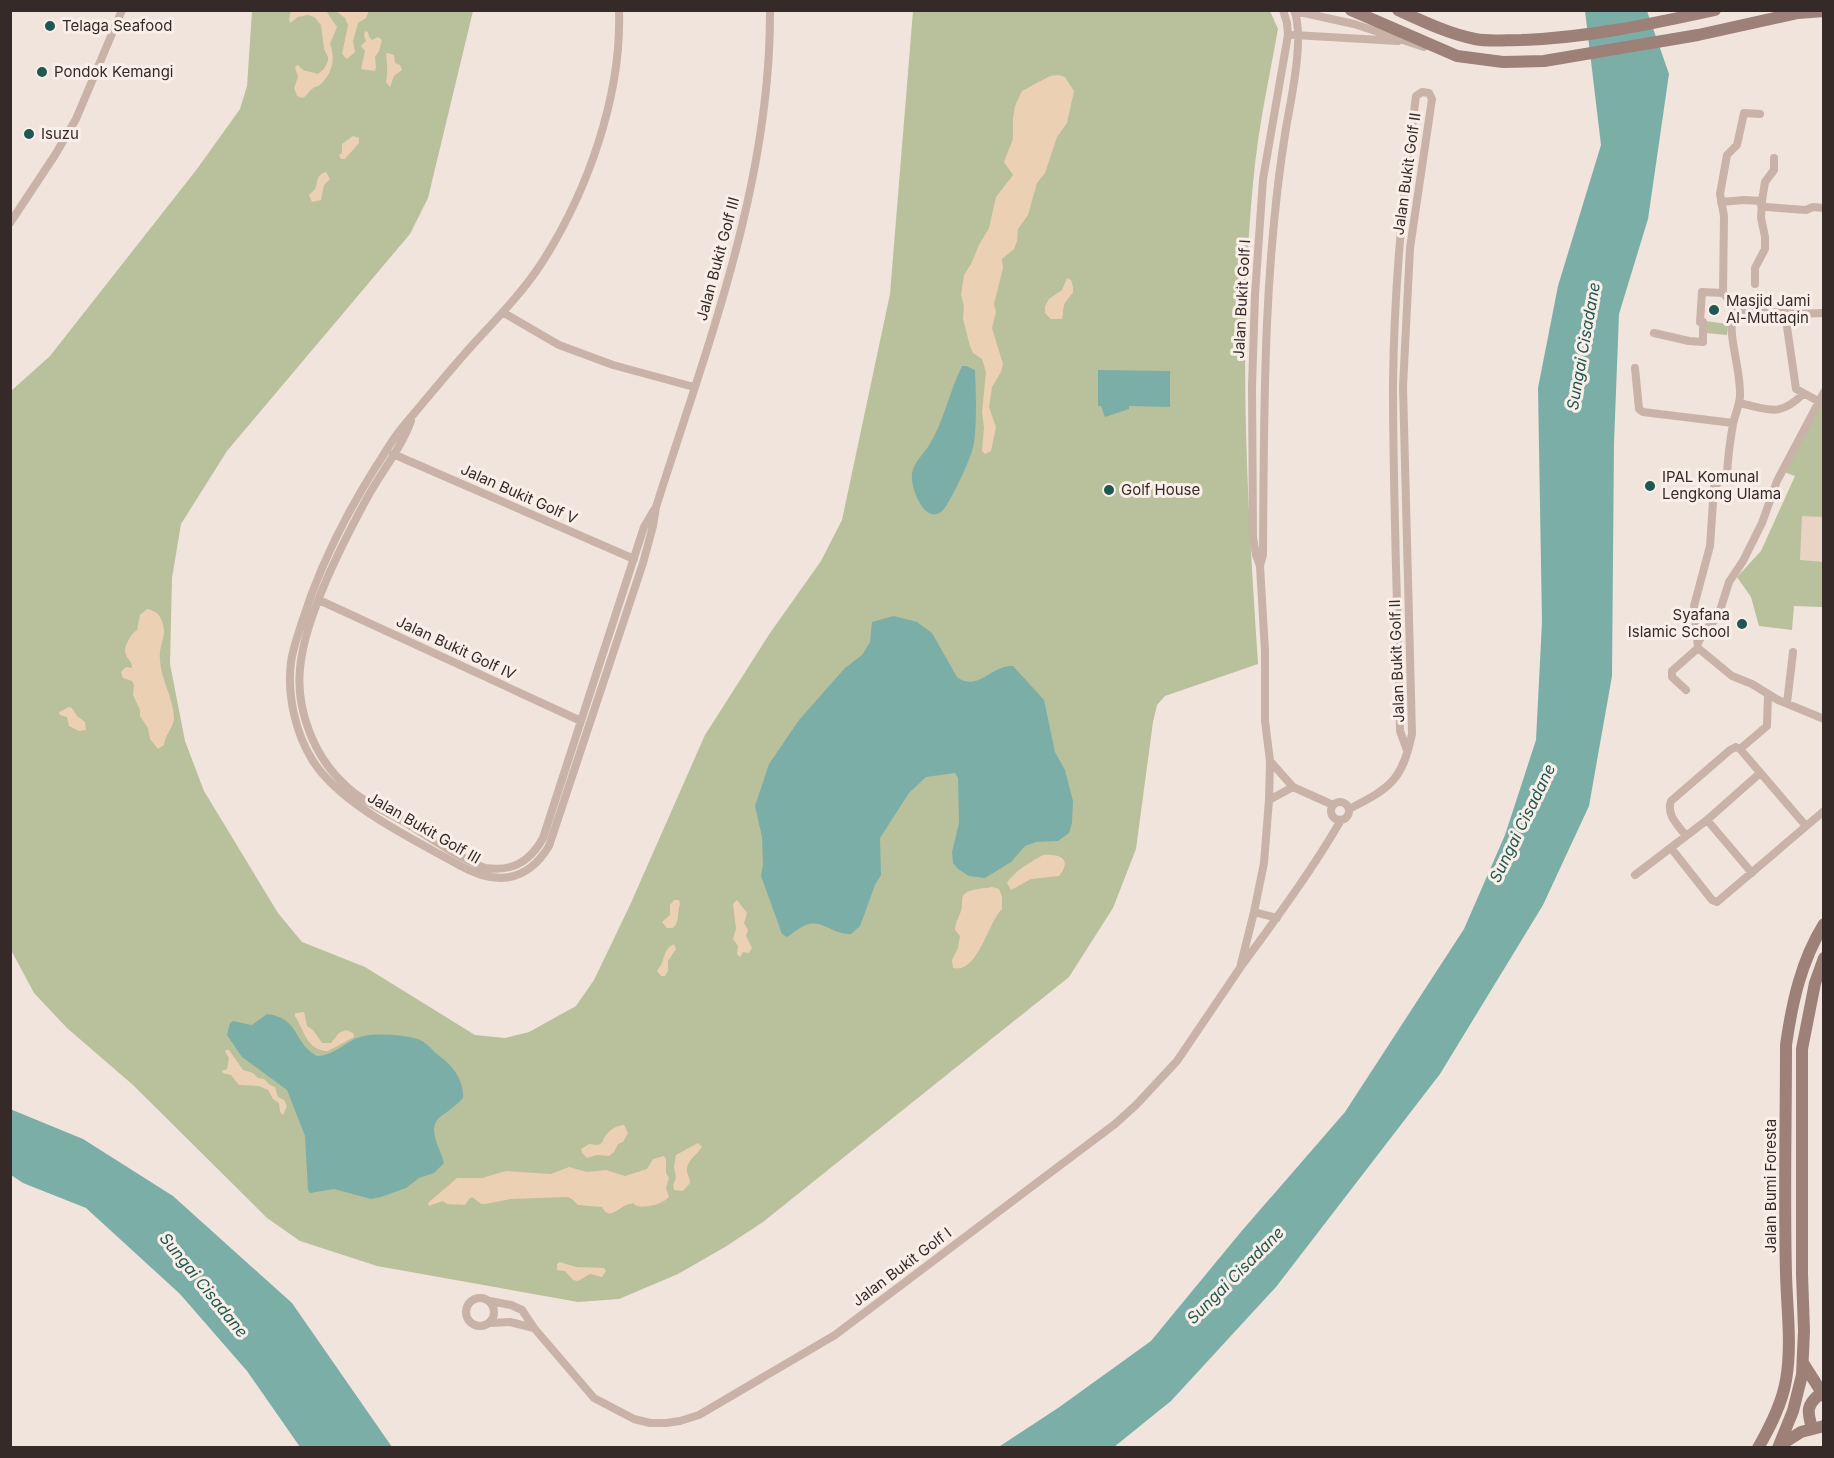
<svg xmlns="http://www.w3.org/2000/svg" width="1834" height="1458" font-family="Inter,sans-serif">
<style>
.green{fill:#b9c09c}
.sand{fill:#ecd0b3}
.plaza{fill:#e9d3c3}
.water{fill:#7caea8}
.lines{fill:none;stroke-linecap:round;stroke-linejoin:round}
.street{stroke:#c9b2a8;stroke-width:8}
.secondary{stroke:#9d8179;stroke-width:12}
.poi-dot{fill:#1f5752;stroke:#f9efe8;stroke-width:2}
.labels{text-anchor:middle;stroke-width:6;stroke-linejoin:round;paint-order:stroke}
.poi-label{font-size:15px;fill:#362a28;stroke:#f9efe8;text-anchor:start}
.street-label{font-size:15px;fill:#362a28;stroke:#f9efe8}
.water-label{font-size:16px;font-style:italic;fill:#1f5752;stroke:#f9efe8}
</style>
<rect width="100%" height="100%" fill="#f1e4dc"/>
<path class="green" d="M252,11H473L428,198L410,234L227,451L181,524L172,578L170,664L185,741L204,791L278,913L302,942L365,967L475,1035L505,1038L529,1032L576,1006L594,980L630,905L705,735L770,633L821,561L842,520L890,294L913,11H1270L1278,29C1270,74 1260,119 1255,164C1237,330 1247,498 1258,664L1165,696L1157,705L1153,722L1136,849L1113,908L1069,977L763,1222L725,1247L678,1274L619,1299L578,1302L377,1266L300,1241L267,1218L133,1085L67,1028L34,993L11,950V391L50,356L197,169L240,109L247,86Z
M1705,321L1728,324L1727,335L1705,333Z
M1823,398V607L1794,606L1792,630L1759,626L1751,597L1737,577L1761,551L1795,476L1784,472Z"/>
<path class="sand" d="M291,11H326L337,27L330,44C336,59 332,73 321,84C316,88 317,85 312,89C307,93 308,96 302,98L297,96L294,88L298,77L295,67L298,65L303,70L318,74L324,69L328,61V57L324,49L321,25L314,17L308,15L298,17L290,23L289,19Z
M336,11H369L366,18L358,23L353,41L355,52L347,59L342,54L348,25L345,18Z
M365,31L368,32L369,37L372,40L378,37L382,40L379,51L375,57L376,67L375,71L361,69L365,51L361,46L366,41L364,36Z
M388,53L394,55L395,63L400,65L402,70L394,76L390,87L386,82C388,74 387,62 386,54Z
M1058,75L1065,77L1074,91L1067,123L1057,137L1045,173L1037,183L1028,215L1018,229L1017,241L1014,249L1002,259L1003,268L994,304L996,312L992,328L1003,364L1001,372L992,387L989,407L996,427L991,451L985,454L982,451L984,427L982,412L986,372L982,359L973,353L970,346L963,319L964,306L961,295L964,275L971,264L979,245L989,228L996,197L1013,175L1004,162L1013,139V118L1015,106L1022,91L1050,76Z
M353,136L359,138V143L345,159H341L339,155L342,153V144Z
M326,172L330,179L324,185L321,200L312,202L309,195C311,193 313,191 315,189C318,182 316,175 326,172Z
M1067,278L1071,280C1076,295 1072,292 1065,303C1062,308 1064,314 1062,319H1051L1045,313V306L1049,299L1062,290Z
M147,609C153,610 159,613 161,619C169,637 158,643 160,660C161,681 174,698 174,719C173,728 165,735 164,745L158,749L150,739L148,728L140,716V710L133,695L134,685L132,681L123,678L121,672L126,667L132,668C132,661 129,661 126,655C122,648 131,634 137,630L140,615Z
M69,707L72,708L77,716L85,722L86,730L79,731L69,726L67,717L60,715L59,712Z
M1043,855C1059,854 1073,858 1059,876L1031,879L1011,890L1007,883C1013,872 1032,861 1043,855Z
M992,887L999,889L1002,897V909C988,922 978,974 953,968L952,960L958,948L960,936L955,930C955,923 959,917 961,911C963,906 961,900 963,896C968,888 984,889 992,887Z
M674,900H679L680,904C677,912 680,922 673,928H667L662,922L670,915V905Z
M737,900L747,913L744,923L748,930L746,936L752,948L749,953L743,952L740,957L737,954L738,946L733,939L736,929L733,904Z
M674,944L676,949L668,961V971L665,976H661L657,971C658,968 661,966 662,963C665,955 665,948 674,944Z
M304,1012L307,1026L313,1030L322,1043H331L339,1033L346,1030L353,1033L354,1037L328,1051C307,1051 304,1030 295,1016V1013Z
M226,1050H229L243,1070L253,1073L258,1078L264,1079L270,1085L275,1087L278,1097L284,1100L287,1106L283,1115L280,1112L279,1103L273,1099L268,1090L259,1086L239,1085L231,1075L223,1073L222,1071L227,1069L229,1058L225,1052Z
M624,1125L628,1133L623,1142L618,1144L614,1152L609,1156L597,1155L587,1158L582,1153L581,1149L589,1144L598,1145L602,1143C605,1133 613,1126 624,1125Z
M698,1143L702,1147C698,1153 689,1159 687,1168C686,1172 690,1178 690,1183L683,1191L674,1190L673,1185L676,1178L674,1167L676,1155Z
M664,1156L666,1159V1173L669,1178L666,1188L669,1197C662,1204 648,1208 638,1206C631,1204 637,1202 629,1204C618,1207 610,1222 602,1207L578,1205L572,1199L568,1197L511,1199L485,1204H481L472,1197L469,1199L465,1205L447,1204L443,1201L429,1206L428,1203L457,1178H482L506,1171L551,1174L569,1167L587,1172L606,1170L625,1176L647,1169L653,1159Z
M560,1262L576,1267L604,1268L606,1271L602,1277L590,1274L578,1281L573,1280L565,1271L557,1270V1264Z"/>
<path class="plaza" d="M1802,516L1823,517V562L1800,560Z"/>
<path class="water" d="M1585,11H1647L1669,74L1648,219L1619,314L1614,443L1612,676L1589,806L1543,905L1440,1074L1276,1287L1171,1401L1114,1447L997,1448L1058,1408L1151,1341L1240,1233L1345,1112L1464,929L1505,835L1536,740L1542,622L1538,388L1558,286L1601,145Z
M962,366H966L975,370C976,394 977,419 974,443C972,457 954,494 946,506C929,532 910,491 912,474C913,464 922,455 928,447C944,422 949,392 962,366Z
M1098,370L1170,371V407L1129,406V409L1105,417L1101,406H1098Z
M894,616L917,622L932,633L957,677C977,693 992,664 1013,666L1044,700L1055,752L1065,770L1073,801L1072,823L1069,833L1058,841L1036,842L1025,846L1011,862L985,878L969,876L958,869L953,863L952,852L959,823L958,778L955,773L926,777L909,793L880,838L881,875L875,885L860,926L851,934C833,935 825,921 809,924C801,926 793,933 787,937L782,934L761,876L763,864L762,837L755,806L769,764L799,720L845,668L862,655L870,642L872,622Z
M267,1014C300,1018 293,1043 317,1056C337,1055 347,1039 364,1036C376,1033 409,1035 420,1040C427,1043 432,1050 438,1055C452,1065 464,1079 463,1098C456,1106 448,1111 440,1117C426,1129 441,1149 444,1163L434,1173L419,1178L406,1188L381,1197L371,1199L334,1189L310,1193L308,1190L305,1136L287,1090L242,1057L227,1035L230,1023L233,1021L252,1025Z
M10,1109L83,1139L173,1196L292,1303L392,1447H300L247,1371L180,1294L86,1208L23,1183L11,1175Z"/>
<g class="lines">
<path class="street" d="M619,10C622,96 587,193 541,264C520,296 493,322 468,350C445,376 423,403 401,429C391,441 384,455 375,468C345,516 319,568 302,622C298,635 293,648 291,662C287,694 295,733 313,761C341,805 413,839 459,865C494,885 526,884 549,846L643,563L653,526L656,507C707,346 771,183 770,10
M1283,10L1287,23L1288,35L1263,179L1255,295L1252,387L1253,537L1256,555L1260,566L1265,651V721L1270,761L1269,800L1264,863L1254,912L1240,968C1275,920 1311,872 1341,820
M1295,11L1354,24L1424,47
M1294,35L1398,41
M1760,114L1744,113L1737,145L1727,155L1720,194L1724,216L1723,293L1732,303L1733,309L1796,314L1824,313
M1721,202L1744,200L1762,201
M1761,205L1766,207L1806,210L1813,207L1824,208
M10,223L55,155L76,119L122,10
M1755,284V268L1765,249V237L1761,218L1762,201L1765,182L1774,170V158
M1733,309C1727,339 1741,366 1740,397C1739,406 1735,415 1733,424C1730,441 1728,457 1727,474L1714,487L1710,546L1694,606L1698,648L1732,676L1752,684L1778,700L1824,719
M504,313L559,345L613,365L694,387
M1785,313L1796,389L1818,401
M1654,333L1689,341L1703,342V322H1700L1702,292L1723,293
M1635,368L1639,409L1643,412L1733,423
M1739,403C1769,409 1779,418 1803,394
M411,421C401,449 380,473 366,500C342,544 304,620 300,669C296,710 314,756 344,784C361,801 385,811 406,823C431,838 457,857 485,868C512,872 530,862 543,838L644,527L654,510
M393,454L634,559
M1260,566L1263,555C1264,413 1263,269 1286,128C1291,99 1305,37 1294,10
M319,600L581,721
M1699,641L1706,629L1718,617L1729,582L1743,561L1762,523L1777,481L1824,392
M1686,690L1672,677V671L1698,648
M1787,703L1793,652
M1740,749L1767,726L1768,695
M1270,761L1293,787L1333,805
M1269,800L1293,787
M1331 811a9 9 0 1 1 18 0a9 9 0 1 1-18 0Z
M1349,809C1390,788 1402,781 1412,734L1403,387L1410,248L1432,99L1429,93L1422,92L1416,96C1403,191 1394,289 1393,385C1393,500 1398,616 1400,731L1407,750
M1707,820L1752,873
M1686,836C1678,825 1666,815 1671,801L1730,750L1736,747L1740,749L1806,826
M1671,848L1712,900L1717,902L1824,811
M1635,875L1707,820L1759,774
M1254,912L1277,918
M466 1312a14 14 0 1 1 28 0a14 14 0 1 1-28 0Z
M490,1301L511,1305L522,1310L534,1328L594,1398L634,1419L650,1423H666L680,1421L699,1415L835,1335L1115,1124L1136,1105L1177,1061L1240,968
M490,1323L510,1322L534,1328"/>
<path class="secondary" d="M1351,10L1457,56L1503,62L1544,61L1698,35L1798,13L1824,11
M1398,10C1422,21 1449,34 1475,39C1490,42 1505,40 1521,40C1586,38 1651,24 1715,10
M1803,1363L1824,1396
M1812,1428C1807,1411 1806,1405 1821,1393
M1779,1446L1801,1432L1824,1426
M1758,1448C1770,1427 1782,1404 1786,1380C1792,1345 1787,1310 1786,1274C1784,1198 1786,1121 1786,1045C1792,1003 1801,961 1824,924
M1778,1448L1793,1411L1802,1375L1804,1331L1802,1274V1049L1815,983L1824,958"/>
</g>
<g class="poi-dot">
<circle cx="50" cy="26" r="6"/>
<circle cx="42" cy="72" r="6"/>
<circle cx="29" cy="134" r="6"/>
<circle cx="1714" cy="310" r="6"/>
<circle cx="1650" cy="486" r="6"/>
<circle cx="1109" cy="490" r="6"/>
<circle cx="1742" cy="624" r="6"/>
</g>
<g class="labels">
<g class="poi-label">
<text x="62" y="31">Telaga Seafood</text>
<text x="54" y="77">Pondok Kemangi</text>
<text x="41" y="139">Isuzu</text>
<text x="1726" y="306">Masjid Jami<tspan x="1726" dy="17">Al-Muttaqin</tspan></text>
<text x="1662" y="482">IPAL Komunal<tspan x="1662" dy="17">Lengkong Ulama</tspan></text>
<text x="1121" y="495">Golf House</text>
<text x="1730" y="620" text-anchor="end">Syafana<tspan x="1730" dy="17">Islamic School</tspan></text>
</g>
<g class="street-label">
<text transform="translate(1407 174) rotate(-82)" y="5">Jalan Bukit Golf II</text>
<text transform="translate(718 259) rotate(-75)" y="5">Jalan Bukit Golf III</text>
<text transform="translate(1242 299) rotate(-87)" y="5">Jalan Bukit Golf I</text>
<text transform="translate(519 494) rotate(24)" y="5">Jalan Bukit Golf V</text>
<text transform="translate(456 648) rotate(25)" y="5">Jalan Bukit Golf IV</text>
<text transform="translate(1397 661) rotate(-92)" y="5">Jalan Bukit Golf II</text>
<text transform="translate(424 828) rotate(30)" y="5">Jalan Bukit Golf III</text>
<text transform="translate(1771 1186) rotate(-90)" y="5">Jalan Bumi Foresta</text>
<text transform="translate(902 1267) rotate(-37)" y="5">Jalan Bukit Golf I</text>
</g>
<g class="water-label">
<text transform="translate(1583 346) rotate(-80)" y="6">Sungai Cisadane</text>
<text transform="translate(1522 823) rotate(-64)" y="6">Sungai Cisadane</text>
<text transform="translate(1235 1275) rotate(-45)" y="6">Sungai Cisadane</text>
<text transform="translate(204 1285) rotate(51)" y="6">Sungai Cisadane</text>
</g>
</g>
<rect width="1834" height="1458" fill="none" stroke="#362a28" stroke-width="24"/>
</svg>
